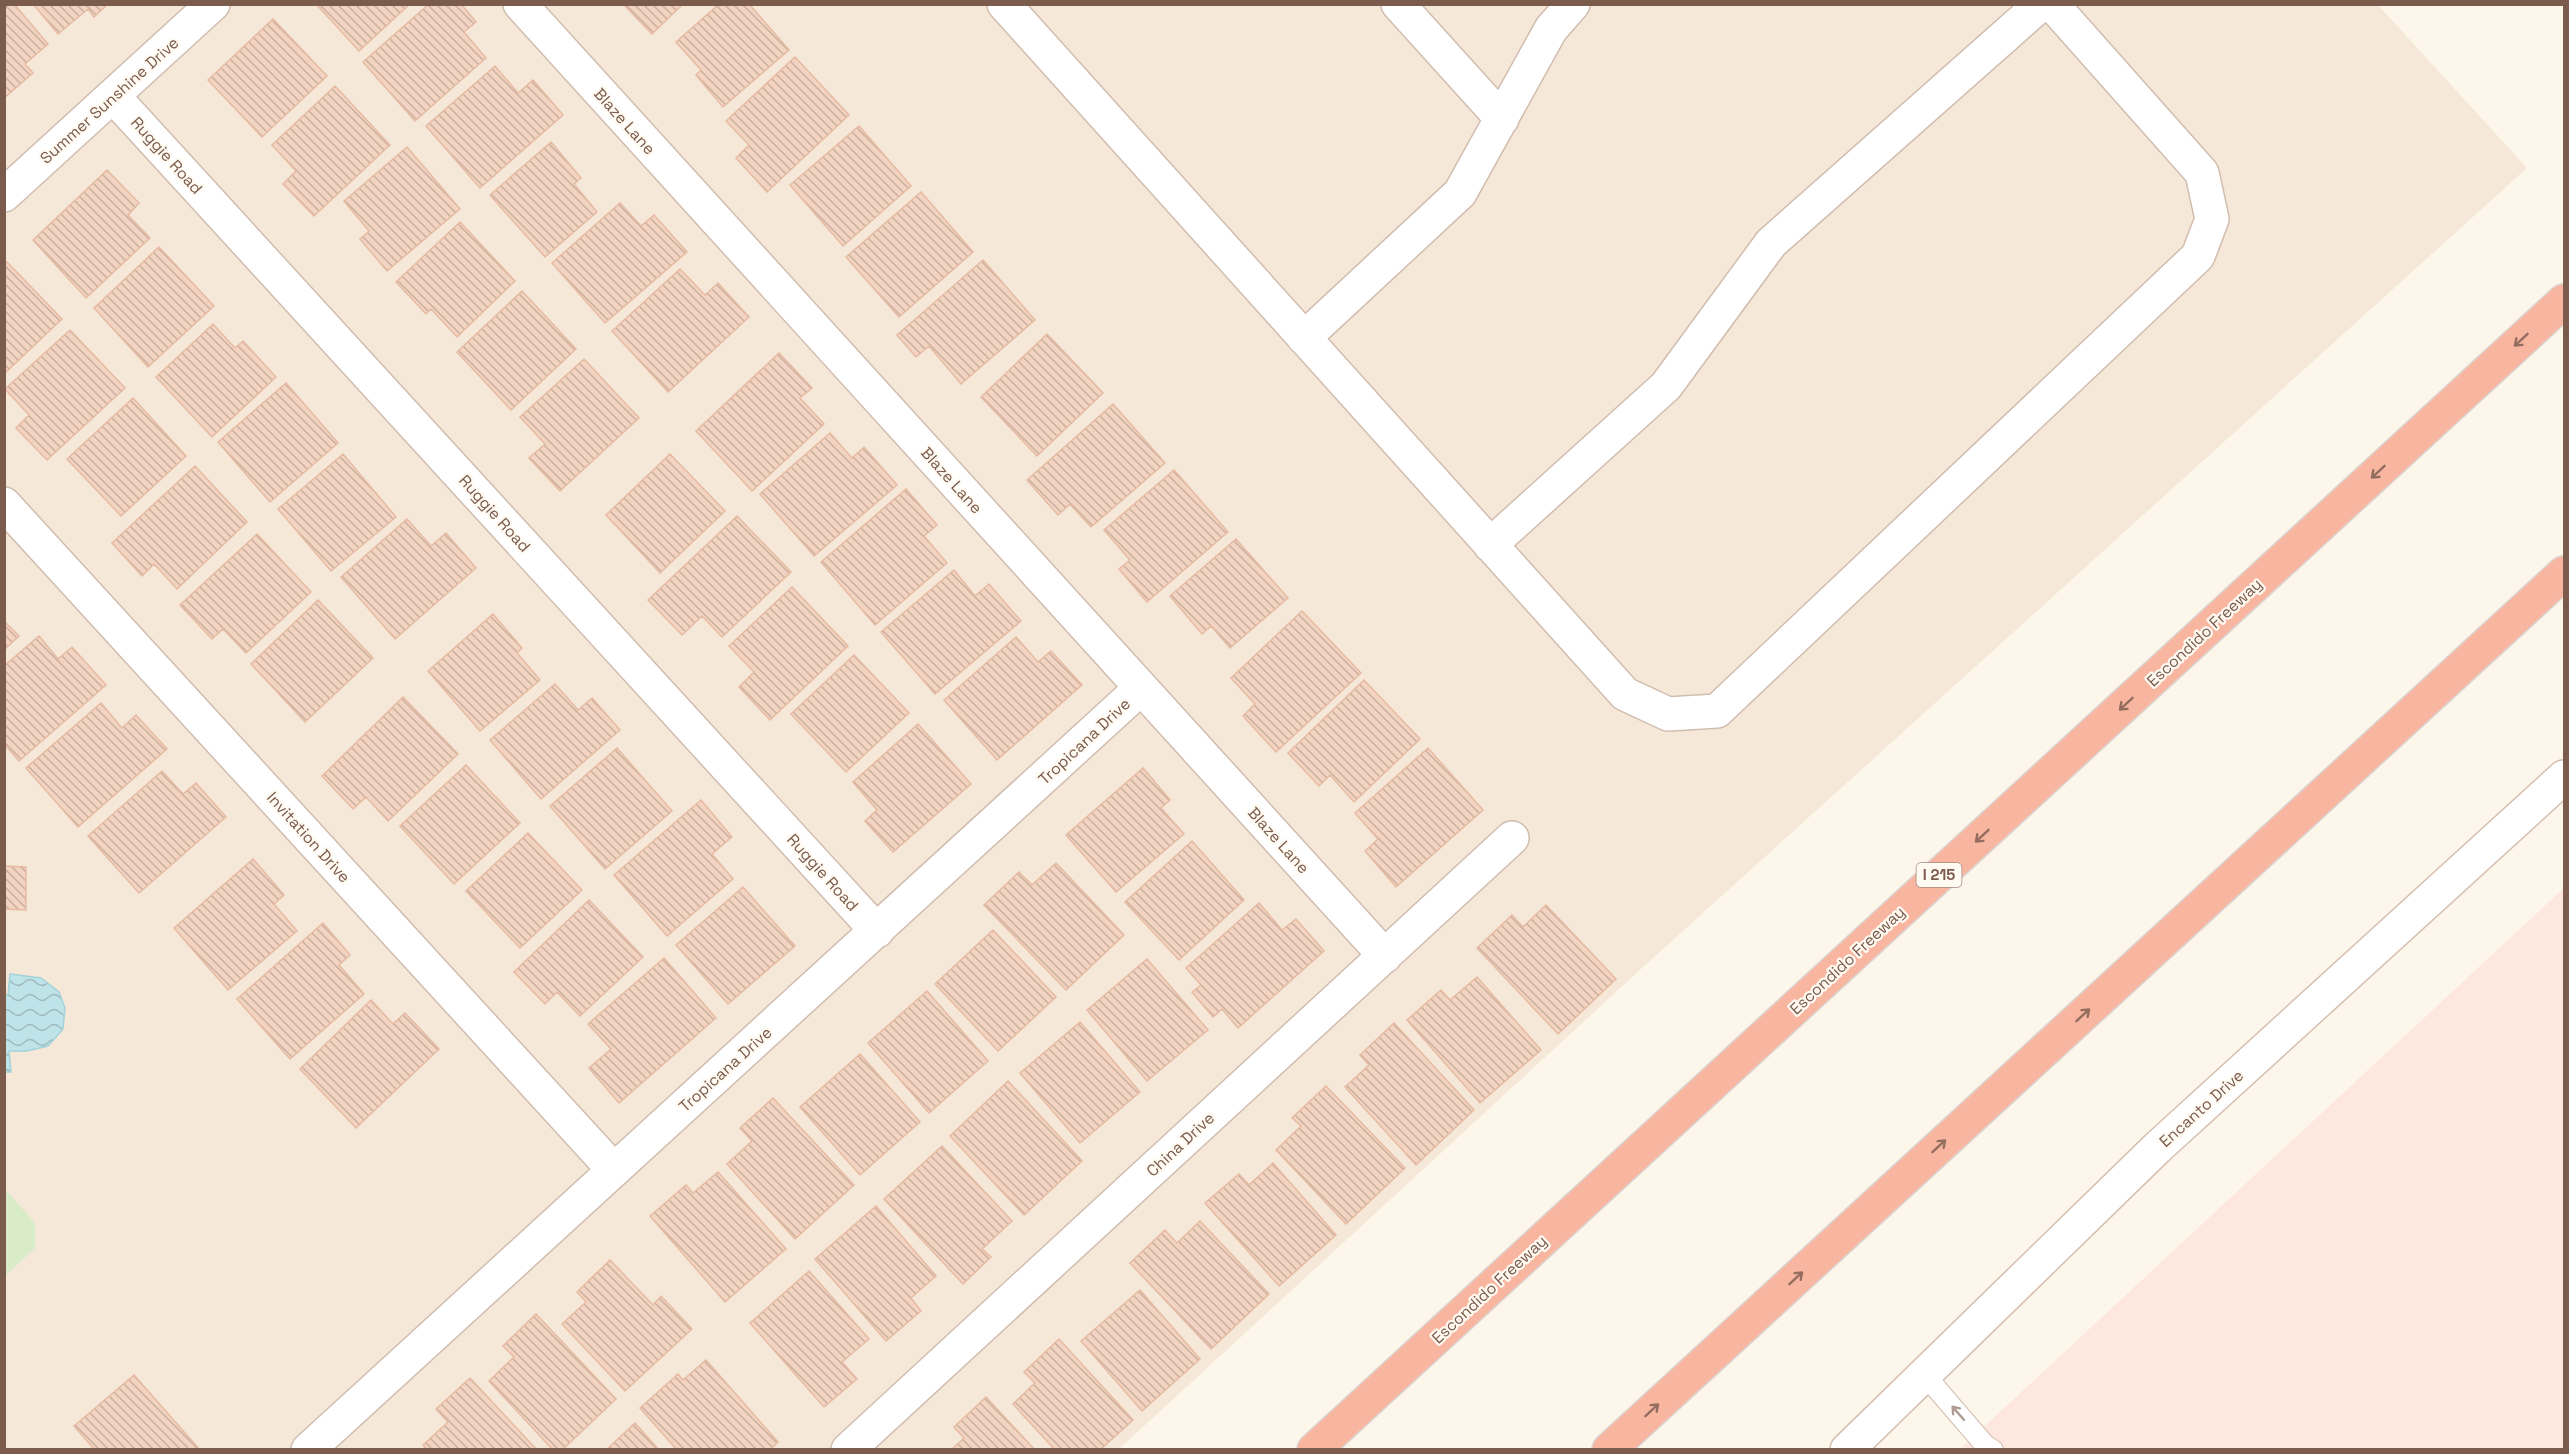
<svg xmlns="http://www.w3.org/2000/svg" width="2569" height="1454" font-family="'Space Grotesk',sans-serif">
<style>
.residential{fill:#f5e8d9}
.commercial{fill:#fde7df}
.park{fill:#d8ecc8}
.water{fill:url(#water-waves);stroke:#a4d3da;stroke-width:1.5}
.building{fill:url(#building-back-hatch);stroke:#e7baa2;stroke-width:1.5}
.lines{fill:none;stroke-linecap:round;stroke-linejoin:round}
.service-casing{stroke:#d1bdaf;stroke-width:22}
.minor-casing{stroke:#d1bdaf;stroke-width:36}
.secondary-casing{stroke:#d6bfaf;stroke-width:36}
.motorway-casing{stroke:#dcd4d0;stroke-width:36}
.service{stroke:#fff;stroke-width:20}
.minor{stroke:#fff;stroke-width:33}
.secondary{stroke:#fff;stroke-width:33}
.motorway{stroke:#f8b6a1;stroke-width:33}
.oneway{stroke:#936d5d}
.oneway2{stroke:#af9d94}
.labels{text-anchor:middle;stroke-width:4.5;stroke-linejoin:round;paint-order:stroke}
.shield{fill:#fffaf2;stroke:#a28b7e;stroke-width:1.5}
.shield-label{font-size:15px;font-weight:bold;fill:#7a5b4c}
.street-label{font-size:16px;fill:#7a5b4c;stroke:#fffaf2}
</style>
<defs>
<pattern id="water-waves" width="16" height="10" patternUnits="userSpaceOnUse" patternTransform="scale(1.5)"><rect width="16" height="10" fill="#bee3e8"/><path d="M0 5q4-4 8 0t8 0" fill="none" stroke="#9fbbbe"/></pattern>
<pattern id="building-back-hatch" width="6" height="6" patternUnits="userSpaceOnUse" patternTransform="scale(1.5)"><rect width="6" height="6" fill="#f3d4c2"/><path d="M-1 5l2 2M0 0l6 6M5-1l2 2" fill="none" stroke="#caafa0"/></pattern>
</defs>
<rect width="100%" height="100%" fill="#fdf6eb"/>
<path class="residential" d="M5,5H2378L2527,168L1642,968L1119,1449L5,1450Z"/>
<path class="commercial" d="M2564,888V1449H1960Z"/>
<path class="park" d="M5,1189L35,1223V1248L5,1276Z"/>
<path class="water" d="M10,974L41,978L59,992L65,1008L63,1029L48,1046L27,1051H9L11,1072H4L5,995H8Z"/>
<path class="building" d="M4,4H14L48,44L25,64L33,73L4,98Z
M33,4H108L94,17L88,9L58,34Z
M316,4H410L359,51Z
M429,4H461L476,22L464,32L486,58L415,121L363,62Z
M623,4H683L652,34Z
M719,4H749L789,50L723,107L696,75L701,70L676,42Z
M273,19L327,76L262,137L208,80Z
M795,57L849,115L767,192L736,158L749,145L726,121Z
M495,66L518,93L533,80L563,115L480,188L426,126Z
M335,86L390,145L314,216L283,184L296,171L272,145Z
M859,126L911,186L843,246L790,185Z
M551,142L581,178L574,184L597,212L545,257L490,195Z
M407,147L460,209L387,271L360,239L369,231L344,201Z
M107,170L139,203L128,215L150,238L86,298L33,240Z
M921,192L973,252L899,317L846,257Z
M620,203L641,226L654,215L687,252L605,323L552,263Z
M460,222L515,281L457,337L431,309L426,314L396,282Z
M159,247L214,306L148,367L94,308Z
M983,260L1035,320L961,384L929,346L916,357L897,335Z
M7,262L62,319L4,374V264Z
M680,269L705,295L718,283L749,317L668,392L612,331Z
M522,291L576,349L511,410L457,352Z
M213,324L235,348L243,341L276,377L212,437L156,377Z
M70,330L125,388L47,460L16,428L29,415L5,389Z
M1047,334L1103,393L1037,456L981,397Z
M779,353L812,388L800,398L824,424L752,491L696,431Z
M584,359L639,418L560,491L529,458L545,444L520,417Z
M286,383L338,443L270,502L218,442Z
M133,398L186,456L121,516L67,459Z
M1113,404L1165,463L1091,527L1070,504L1058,515L1027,480Z
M830,433L852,458L864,447L897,485L814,556L760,494Z
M343,454L396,517L331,571L278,509Z
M670,454L725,511L660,573L606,515Z
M195,466L247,522L177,589L154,564L142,576L112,543Z
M1174,470L1228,532L1147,602L1119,569L1130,560L1104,530Z
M906,489L937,525L924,536L947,563L875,625L821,562Z
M737,516L791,572L722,637L702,616L682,635L648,600Z
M407,519L431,546L446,533L476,568L395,639L341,577Z
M257,534L311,592L246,653L223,629L212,639L180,605Z
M1236,539L1288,598L1230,648L1211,626L1202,634L1170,596Z
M954,570L975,596L989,584L1021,621L935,694L881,632Z
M792,587L848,646L770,720L739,687L754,672L729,646Z
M318,600L373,658L305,722L251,664Z
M1302,611L1361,673L1276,752L1243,716L1255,704L1231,678Z
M493,614L522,648L517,653L540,680L480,731L428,671Z
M4,621L19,636L4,650Z
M39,636L58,659L72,647L106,685L19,761L4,744V666Z
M1016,637L1038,662L1051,651L1082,685L997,760L944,700Z
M854,655L909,713L846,772L791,714Z
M1364,680L1420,739L1354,802L1330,775L1319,786L1288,753Z
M555,684L578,710L592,698L620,730L541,799L490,740Z
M403,697L458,754L388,821L366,797L353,809L322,776Z
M101,703L122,728L136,715L167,749L78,827L26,768Z
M918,724L971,784L893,852L865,821L877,810L853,782Z
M617,748L672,811L605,869L550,806Z
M1428,748L1483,810L1396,887L1365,851L1378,839L1355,813Z
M466,765L520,823L454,884L400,826Z
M1143,768L1170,800L1161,808L1184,834L1116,892L1066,835Z
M162,771L183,794L196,783L226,817L139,893L88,836Z
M701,800L732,837L712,854L733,879L667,936L614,875Z
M528,833L582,890L520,948L466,891Z
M1192,841L1244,900L1179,960L1125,902Z
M253,859L284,895L274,904L297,931L228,990L174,928Z
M1056,863L1124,935L1066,990L984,905L1019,872L1032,885Z
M4,866L26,867V910L4,909Z
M743,887L795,946L728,1004L676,945Z
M589,900L643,957L580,1016L557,992L545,1004L514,972Z
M1259,903L1282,930L1296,919L1324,951L1238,1028L1222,1009L1213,1017L1192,992L1201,985L1186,968Z
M1546,905L1616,979L1558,1034L1477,948L1512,915L1523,927Z
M323,923L350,955L339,965L364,994L290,1059L237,999Z
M993,930L1056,997L998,1051L935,984Z
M664,958L716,1018L619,1103L589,1068L611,1049L588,1024Z
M1147,959L1208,1030L1147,1081L1087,1010Z
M1477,977L1541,1050L1480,1103L1407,1020L1441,990L1450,1000Z
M927,991L988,1061L929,1113L868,1043Z
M371,1000L393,1024L405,1013L439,1049L356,1128L300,1069Z
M1080,1022L1140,1092L1080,1143L1020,1073Z
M1394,1023L1474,1110L1416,1165L1345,1087L1369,1065L1360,1055Z
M860,1054L920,1122L860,1175L800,1107Z
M1008,1081L1082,1161L1024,1215L950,1136Z
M1326,1086L1405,1168L1346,1224L1276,1150L1301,1126L1292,1118Z
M773,1098L854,1185L795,1239L727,1164L752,1141L740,1128Z
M942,1146L1012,1221L982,1249L991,1257L963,1284L884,1199Z
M1273,1163L1336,1235L1279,1286L1205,1203L1239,1174L1249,1185Z
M718,1172L786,1249L725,1302L650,1216L686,1185L693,1193Z
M876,1206L936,1276L911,1298L921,1311L886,1341L815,1259Z
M1200,1221L1269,1294L1211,1349L1130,1263L1165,1230L1177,1243Z
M610,1260L653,1305L661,1296L692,1329L625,1391L562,1324L586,1302L577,1292Z
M809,1271L869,1339L842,1362L857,1379L824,1407L750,1323Z
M1140,1290L1200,1359L1142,1411L1081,1341Z
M536,1314L616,1399L562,1450H553L489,1381L514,1357L503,1346Z
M1059,1339L1133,1420L1100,1450H1055L1013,1404L1035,1383L1024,1372Z
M706,1360L778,1442L770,1450H677L640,1408L678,1374L683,1380Z
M134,1375L200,1450H95L74,1426Z
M470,1378L537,1450H427L423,1445L448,1422L436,1409Z
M986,1397L1035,1450H951L964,1438L954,1427Z
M635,1423L659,1450H606Z"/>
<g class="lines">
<g class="service-casing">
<path id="service" d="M1924,1374L1985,1445L1993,1450"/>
</g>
<g class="minor-casing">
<path id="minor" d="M520,4L1385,956
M1004,4L1625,694L1668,714L1717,711L2198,256L2212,219L2202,173L2052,4
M1398,4L1502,119
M113,96L877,931
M4,195L213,4
M1304,338L1460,193L1551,29L1573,4
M4,504L613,1169
M1490,545L1666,386L1771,243L2041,4
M308,1450L1141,688
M848,1450L1512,838"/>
</g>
<g class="secondary-casing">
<path id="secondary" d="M1847,1450L2157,1148L2564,777"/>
</g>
<g class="motorway-casing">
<path id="motorway" d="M1314,1450L2564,301
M1609,1450L2564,573"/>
</g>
<use href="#service" class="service"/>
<use href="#minor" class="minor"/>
<use href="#secondary" class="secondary"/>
<use href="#motorway" class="motorway"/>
</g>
<defs><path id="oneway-shaft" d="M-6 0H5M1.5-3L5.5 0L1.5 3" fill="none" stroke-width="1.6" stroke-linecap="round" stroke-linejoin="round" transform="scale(1.5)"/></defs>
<g class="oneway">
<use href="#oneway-shaft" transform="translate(2521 340) rotate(137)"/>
<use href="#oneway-shaft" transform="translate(2378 472) rotate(137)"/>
<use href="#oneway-shaft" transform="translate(2126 704) rotate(137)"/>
<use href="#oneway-shaft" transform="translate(1982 836) rotate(137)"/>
<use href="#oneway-shaft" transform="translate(2083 1015) rotate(-43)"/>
<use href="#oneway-shaft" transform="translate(1939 1146) rotate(-43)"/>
<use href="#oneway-shaft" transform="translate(1796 1278) rotate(-43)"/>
<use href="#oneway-shaft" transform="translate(1652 1410) rotate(-43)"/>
</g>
<use class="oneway2" href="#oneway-shaft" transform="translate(1958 1413) rotate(-131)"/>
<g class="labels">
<rect class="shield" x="1916.5" y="863" width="45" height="24" rx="4.5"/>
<g class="shield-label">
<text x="1939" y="880">I 215</text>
</g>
<g class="street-label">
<text transform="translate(109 100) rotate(-42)" y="6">Summer Sunshine Drive</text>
<text transform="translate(625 121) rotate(48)" y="6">Blaze Lane</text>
<text transform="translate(167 155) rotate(48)" y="6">Ruggie Road</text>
<text transform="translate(952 480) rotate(48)" y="6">Blaze Lane</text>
<text transform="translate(495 513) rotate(48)" y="6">Ruggie Road</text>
<text transform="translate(2204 632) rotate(-43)" y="6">Escondido Freeway</text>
<text transform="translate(1084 741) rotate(-43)" y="6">Tropicana Drive</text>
<text transform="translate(309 837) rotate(48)" y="6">Invitation Drive</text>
<text transform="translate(1279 840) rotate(48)" y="6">Blaze Lane</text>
<text transform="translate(823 872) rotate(48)" y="6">Ruggie Road</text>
<text transform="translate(1847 960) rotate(-43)" y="6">Escondido Freeway</text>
<text transform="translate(725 1069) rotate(-42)" y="6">Tropicana Drive</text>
<text transform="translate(2201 1108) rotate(-42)" y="6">Encanto Drive</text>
<text transform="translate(1180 1144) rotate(-43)" y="6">China Drive</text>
<text transform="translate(1489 1289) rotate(-43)" y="6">Escondido Freeway</text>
</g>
</g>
<rect width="2569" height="1454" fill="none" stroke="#7a5b4c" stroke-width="12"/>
</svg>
